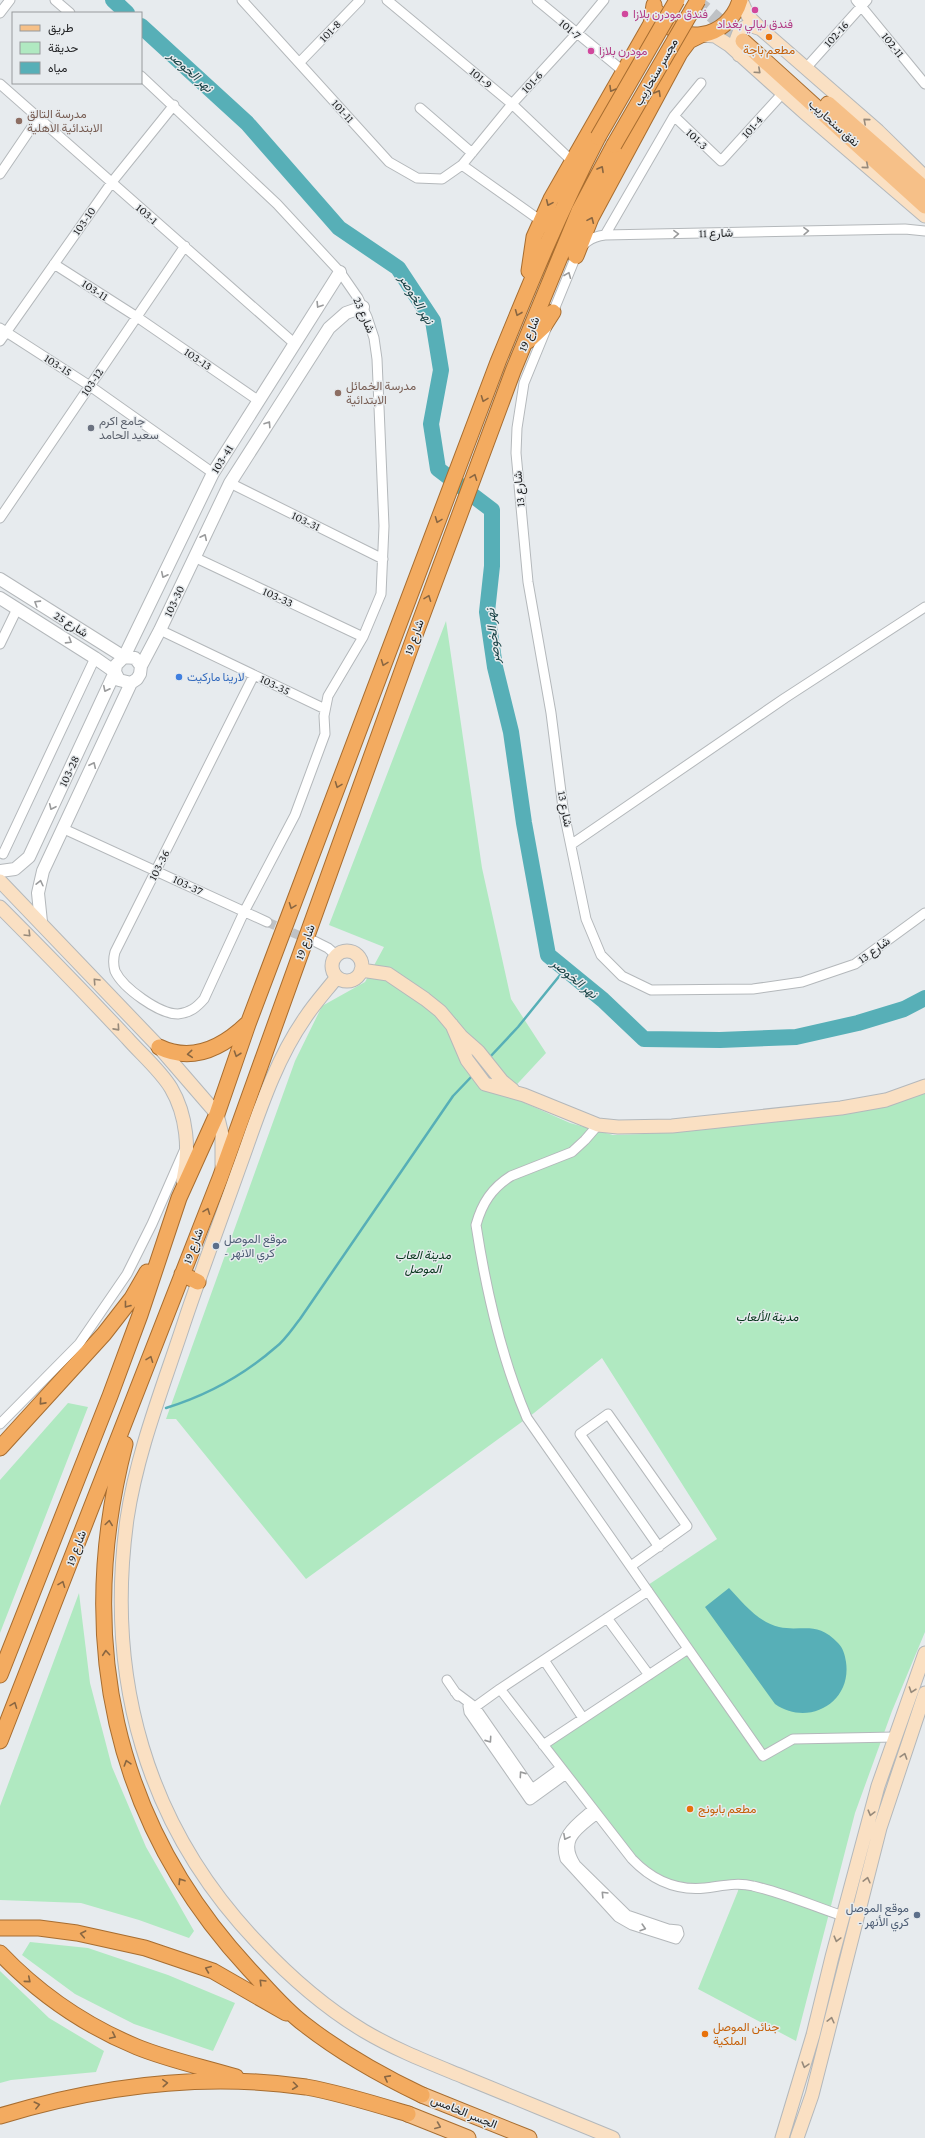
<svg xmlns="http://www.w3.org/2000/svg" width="925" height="2138" font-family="'Crimson Pro',Vazirmatn,serif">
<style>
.green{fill:#b0e9c1}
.water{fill:#57afb7}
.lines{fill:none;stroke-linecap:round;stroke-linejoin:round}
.stream{stroke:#57afb7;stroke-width:2.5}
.river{stroke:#57afb7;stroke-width:16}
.minor-tunnel{stroke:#bfc2c5;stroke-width:9;stroke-dasharray:9 4.5;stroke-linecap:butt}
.primary-tunnel{stroke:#bfc2c5;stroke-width:15;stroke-dasharray:15 8;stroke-linecap:butt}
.minor-casing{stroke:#b4b8bb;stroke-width:11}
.tertiary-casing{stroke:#b4b8bb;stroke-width:14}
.secondary-casing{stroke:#b4b8bb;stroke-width:15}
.primary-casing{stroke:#a76d30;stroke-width:17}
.trunk-casing{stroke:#a76d30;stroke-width:17}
.minor{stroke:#fff;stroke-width:9}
.tertiary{stroke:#fff;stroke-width:12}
.secondary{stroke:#fae0c3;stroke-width:13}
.primary{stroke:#f6c088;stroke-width:15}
.trunk{stroke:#f3ab60;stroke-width:15}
.trunk-bridge-casing{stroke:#a76d30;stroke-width:17;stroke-linecap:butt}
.trunk-bridge{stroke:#f3ab60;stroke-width:15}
.oneway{stroke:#978a7b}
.oneway2{stroke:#896641}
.oneway3{stroke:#9a9b9c}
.oneway4{stroke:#8a7055}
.hotel-dot{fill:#d1479c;stroke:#e7ebee;stroke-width:1.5}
.food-dot{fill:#e8710a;stroke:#e7ebee;stroke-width:1.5}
.education-dot{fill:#8d6e63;stroke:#e7ebee;stroke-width:1.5}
.worship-dot{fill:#6b7280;stroke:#e7ebee;stroke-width:1.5}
.shop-dot{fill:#3f7fe0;stroke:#e7ebee;stroke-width:1.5}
.service-dot{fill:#5c6f8a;stroke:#e7ebee;stroke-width:1.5}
.labels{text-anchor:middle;stroke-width:3;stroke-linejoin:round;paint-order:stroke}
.hotel-label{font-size:12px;fill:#b23c85;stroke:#e7ebee;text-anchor:start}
.street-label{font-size:12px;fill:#1f2022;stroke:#e7ebee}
.food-label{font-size:12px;fill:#c56008;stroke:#e7ebee;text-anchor:start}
.education-label{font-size:12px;fill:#785e54;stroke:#e7ebee;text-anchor:start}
.worship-label{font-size:12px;fill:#5b616d;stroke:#e7ebee;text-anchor:start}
.shop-label{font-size:12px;fill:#366cbe;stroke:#e7ebee;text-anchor:start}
.service-label{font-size:12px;fill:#4e5e75;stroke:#e7ebee;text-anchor:start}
.park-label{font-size:12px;font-style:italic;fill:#05341a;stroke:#e7ebee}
.water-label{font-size:13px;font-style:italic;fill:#194346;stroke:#e7ebee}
</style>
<rect width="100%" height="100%" fill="#e7ebee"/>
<path class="green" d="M446,621L482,868L511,999L546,1053L507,1095L570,1123L613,1135L643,1134L857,1111L925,1091V1632L892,1711L855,1813L796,2041L698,1989L738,1891L739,1881C718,1883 696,1885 675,1881C635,1873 573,1780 546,1746L692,1651L648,1585L717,1539L602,1358L534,1413L306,1579L176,1419H166L295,1061L322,1006L365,982L384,947L329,925Z
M68,1403L88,1407L0,1633V1480Z
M79,1593L90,1683L112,1767L146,1847L194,1931L189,1938L139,1920L81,1903L0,1900V1806Z
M30,1942L88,1948L168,1975L235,2003L213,2051L134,2024L75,1994L22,1955Z
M0,1971L49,2018L104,2051L96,2072L11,2080L0,2083Z"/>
<path class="water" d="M729,1588C742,1602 759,1623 779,1627C802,1632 817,1620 838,1643C843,1648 845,1655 846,1662C852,1703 808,1727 775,1704L705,1607Z"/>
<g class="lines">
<path class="stream" d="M489,1058L518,1027L565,969
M166,1408C205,1396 244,1375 276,1347C285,1340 292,1329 300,1319L453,1096L473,1075"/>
<path class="river" d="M113,0L127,13
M141,26L247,123L339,228L398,268L433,321L441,370L431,424L438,469L492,510V566L487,612L495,667L511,732L524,823L548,955L603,1000L644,1039L720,1040L796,1037L858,1023L904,1009L925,998"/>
<path class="minor-tunnel" d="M267,922L310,940"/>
<path class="primary-tunnel" d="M694,0L743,41"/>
<g class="minor-casing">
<path id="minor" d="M55,0L70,13
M242,0L389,162L417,178L442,179L462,165L512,104L576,34L604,0
M387,0L512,104L572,161
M537,0L623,71
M856,0L925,84
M0,13L10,0
M300,62L360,0
M806,68L867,0
M141,76L277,204L340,272L358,298L367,317L374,338L377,359L384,526L381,594L363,637L328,696L324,716L325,734L295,815L244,912L204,999C197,1007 190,1013 178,1014C159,1014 123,988 115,971C113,964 113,959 115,952L254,675
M0,84L295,344
M420,108L472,153
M674,116L721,161L782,94
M462,165L541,221
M0,174L38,118
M925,231L905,229L605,235C590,237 583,243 576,256L524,383L517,428L516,453L528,582L551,713L563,808L586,919L601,955L622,976L651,990L753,989L802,982L855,964L925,913
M605,235L674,116L701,83
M54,264L137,317L259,401
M0,328L90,386L213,473
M0,341L112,182L174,105
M230,483L383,559
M0,518L185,246
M194,557L363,637
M160,630L325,709
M0,644L17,609
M64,829L267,922
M572,844L785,698L925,607
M3,854L95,658
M314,941L328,948L336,955
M598,1125L585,1140L572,1152L511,1176C492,1188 482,1203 476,1225C486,1290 501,1357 527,1418L763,1756L793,1739L895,1737
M0,1424L79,1344L127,1274L152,1224L184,1151
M631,1566L687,1526L608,1414L580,1434L659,1547
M648,1591L500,1689L632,1859C652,1880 676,1891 705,1888C722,1886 737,1882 753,1886C784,1893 813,1906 843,1916
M607,1618L649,1675
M544,1660L583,1718
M447,1680L458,1696
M455,1692L475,1707L500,1689
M543,1745L688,1649
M561,1768L532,1789L475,1707L468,1706L469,1712L530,1800L566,1774
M593,1809C577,1823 557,1835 565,1859L618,1917L632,1925L676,1939L679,1934L678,1930L668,1929L627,1915L576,1865C559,1839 579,1829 597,1814"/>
</g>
<g class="tertiary-casing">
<path id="tertiary" d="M0,579L124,657L135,658L141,666
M0,598L95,658L115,672L119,680L131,683
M0,871L15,869L29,857L115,672L116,665L124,657L213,473L340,272
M41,922L38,893L43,871L131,683L137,679L140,674L141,666L160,630L230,483L329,328L346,313L363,307"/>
</g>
<g class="secondary-casing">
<path id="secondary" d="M741,0L748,16L761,29L878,131L925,177
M703,35L715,36L729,45L806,114L925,216
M739,55L735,43L740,30L749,25L761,29
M0,881L159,1047L217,1114L222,1135V1167
M0,907C43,950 85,993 127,1038C141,1054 160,1070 171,1088C187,1115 190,1151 183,1180
M332 966a15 15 0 1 1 30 0a15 15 0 1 1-30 0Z
M361,970L388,974L425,999L440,1011L461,1036L478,1051L502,1081L513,1090
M337,977C326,991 314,1004 305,1018C273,1064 257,1119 238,1171C220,1222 201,1272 184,1323C163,1387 137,1452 127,1519C105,1678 146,1826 258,1943C290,1977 324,2007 364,2031C396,2050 430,2063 464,2077C514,2097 563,2118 613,2138
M452,1025L467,1060L485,1084L524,1095L598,1125L618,1127L672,1126L841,1108L886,1100L925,1086
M782,2138L813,2035L832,1957L878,1786L925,1653
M797,2138L812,2095L880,1828L925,1693"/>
</g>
<g class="primary-casing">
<path id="primary" d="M743,41L925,206
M828,104L925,189
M422,2095L529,2138
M408,2114L468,2138"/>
</g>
<g class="trunk-casing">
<path id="trunk" d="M657,12C678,49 729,39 740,0
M576,256L591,218L680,53L689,41L701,35
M529,271L534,237L551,199L651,24L654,5
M528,341L544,326L553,312
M159,1047C192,1063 222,1048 247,1024
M182,1274L198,1282
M125,1444C75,1637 112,1821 249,1969C266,1987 284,2009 304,2024C341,2053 380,2075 422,2095
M0,1448L104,1334L132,1298L147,1272
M0,1675L110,1396L140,1315L179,1198L217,1114L248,1024L498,362C529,286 560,210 598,137
M0,1741L220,1178L415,635L513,371L579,211L614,145
M0,1928H39L77,1933L145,1948L213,1971L286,2013
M0,1953C39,1994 84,2025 137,2047C169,2060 203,2067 236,2077
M0,2116C99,2086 202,2072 306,2087C340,2093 375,2104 408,2114"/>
</g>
<use href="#minor" class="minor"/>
<use href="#tertiary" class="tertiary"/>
<use href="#secondary" class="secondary"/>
<use href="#primary" class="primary"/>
<use href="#trunk" class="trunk"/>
<g class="trunk-bridge-casing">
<path id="trunk-bridge" d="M598,137L677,0
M614,145L698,0"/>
</g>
<use href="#trunk-bridge" class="trunk-bridge"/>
</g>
<defs><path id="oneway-chevron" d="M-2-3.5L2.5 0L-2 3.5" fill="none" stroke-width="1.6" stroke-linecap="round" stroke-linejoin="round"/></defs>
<g class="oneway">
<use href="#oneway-chevron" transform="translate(758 71) rotate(42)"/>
<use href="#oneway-chevron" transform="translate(866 121) rotate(-139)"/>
<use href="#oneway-chevron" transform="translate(866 166) rotate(41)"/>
<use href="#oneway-chevron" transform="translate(28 934) rotate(45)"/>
<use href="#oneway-chevron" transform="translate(96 981) rotate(-133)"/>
<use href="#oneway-chevron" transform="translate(117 1028) rotate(48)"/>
<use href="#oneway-chevron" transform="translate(912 1690) rotate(109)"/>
<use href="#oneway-chevron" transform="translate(904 1756) rotate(-72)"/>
<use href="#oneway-chevron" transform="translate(871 1813) rotate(105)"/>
<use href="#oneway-chevron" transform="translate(867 1880) rotate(-76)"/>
<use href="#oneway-chevron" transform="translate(837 1939) rotate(105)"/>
<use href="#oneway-chevron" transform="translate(831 2020) rotate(-76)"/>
<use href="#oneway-chevron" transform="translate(805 2065) rotate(106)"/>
</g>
<g class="oneway2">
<use href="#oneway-chevron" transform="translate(612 89) rotate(120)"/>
<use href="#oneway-chevron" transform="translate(658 93) rotate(-60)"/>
<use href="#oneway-chevron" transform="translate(601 169) rotate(-61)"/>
<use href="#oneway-chevron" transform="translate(549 203) rotate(114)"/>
<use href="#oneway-chevron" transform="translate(591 220) rotate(-66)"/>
<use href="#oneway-chevron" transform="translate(518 313) rotate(112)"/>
<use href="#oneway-chevron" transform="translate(484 399) rotate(111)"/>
<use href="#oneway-chevron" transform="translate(474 477) rotate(-69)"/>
<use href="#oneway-chevron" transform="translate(438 520) rotate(111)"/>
<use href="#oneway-chevron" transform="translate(428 598) rotate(-69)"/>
<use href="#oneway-chevron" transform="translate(384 663) rotate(111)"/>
<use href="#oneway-chevron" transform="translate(338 785) rotate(111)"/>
<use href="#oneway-chevron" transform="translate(292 906) rotate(111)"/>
<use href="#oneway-chevron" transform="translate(190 1054) rotate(175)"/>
<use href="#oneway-chevron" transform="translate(237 1054) rotate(109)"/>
<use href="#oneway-chevron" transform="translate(207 1211) rotate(-69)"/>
<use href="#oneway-chevron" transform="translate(127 1305) rotate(128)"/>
<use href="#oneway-chevron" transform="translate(150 1359) rotate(-69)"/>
<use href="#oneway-chevron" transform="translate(42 1402) rotate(132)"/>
<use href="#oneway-chevron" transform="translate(109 1523) rotate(-82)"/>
<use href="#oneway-chevron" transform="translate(62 1584) rotate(-69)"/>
<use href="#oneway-chevron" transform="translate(106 1653) rotate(-95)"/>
<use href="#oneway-chevron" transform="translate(14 1705) rotate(-69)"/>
<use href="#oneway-chevron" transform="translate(127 1763) rotate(-107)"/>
<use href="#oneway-chevron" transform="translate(181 1881) rotate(-122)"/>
<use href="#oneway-chevron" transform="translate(83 1934) rotate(-169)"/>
<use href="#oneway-chevron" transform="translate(208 1969) rotate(-158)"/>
<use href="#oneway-chevron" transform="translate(28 1980) rotate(40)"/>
<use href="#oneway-chevron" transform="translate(262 1982) rotate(-135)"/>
<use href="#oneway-chevron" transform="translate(113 2036) rotate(25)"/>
<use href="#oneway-chevron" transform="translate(387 2078) rotate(-152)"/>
<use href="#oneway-chevron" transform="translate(165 2083) rotate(-4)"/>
<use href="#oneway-chevron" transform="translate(295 2086) rotate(7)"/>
<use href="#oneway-chevron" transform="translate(37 2105) rotate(-14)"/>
</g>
<g class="oneway3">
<use href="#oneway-chevron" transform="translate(806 231) rotate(-1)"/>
<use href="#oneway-chevron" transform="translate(676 234) rotate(-1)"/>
<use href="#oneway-chevron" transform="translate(568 275) rotate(-68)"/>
<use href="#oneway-chevron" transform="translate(319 305) rotate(122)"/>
<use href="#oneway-chevron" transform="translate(268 424) rotate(-57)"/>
<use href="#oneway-chevron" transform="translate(204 537) rotate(-64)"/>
<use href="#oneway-chevron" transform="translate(164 575) rotate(116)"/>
<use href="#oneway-chevron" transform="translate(37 603) rotate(-148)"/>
<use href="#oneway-chevron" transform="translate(69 641) rotate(32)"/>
<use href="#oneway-chevron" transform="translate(106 689) rotate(116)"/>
<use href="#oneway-chevron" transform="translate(93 765) rotate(-65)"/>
<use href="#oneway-chevron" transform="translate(52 807) rotate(115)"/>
<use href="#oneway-chevron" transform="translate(40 883) rotate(-77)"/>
<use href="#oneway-chevron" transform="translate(489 1740) rotate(55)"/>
<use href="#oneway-chevron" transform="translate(522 1774) rotate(-125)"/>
<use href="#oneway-chevron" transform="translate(566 1837) rotate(118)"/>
<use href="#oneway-chevron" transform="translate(604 1894) rotate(-134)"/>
<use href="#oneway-chevron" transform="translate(643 1928) rotate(17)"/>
</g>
<use class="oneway4" href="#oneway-chevron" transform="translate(438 2126) rotate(22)"/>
<g class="hotel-dot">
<circle cx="755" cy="10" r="4"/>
<circle cx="625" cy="14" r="4"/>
<circle cx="591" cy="51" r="4"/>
</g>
<g class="food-dot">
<circle cx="769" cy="37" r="4"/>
<circle cx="690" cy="1809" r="4"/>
<circle cx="705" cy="2034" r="4"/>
</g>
<g class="education-dot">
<circle cx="19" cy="121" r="4"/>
<circle cx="338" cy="393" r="4"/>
</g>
<circle class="worship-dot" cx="91" cy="428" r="4"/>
<circle class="shop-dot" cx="179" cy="677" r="4"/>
<g class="service-dot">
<circle cx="216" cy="1246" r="4"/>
<circle cx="917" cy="1915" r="4"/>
</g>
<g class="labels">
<g class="hotel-label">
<text x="633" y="18">فندق مودرن بلازا</text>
<text x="755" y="28" text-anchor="middle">فندق ليالي بغداد</text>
<text x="599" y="55">مودرن بلازا</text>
</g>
<g class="street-label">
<text transform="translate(570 29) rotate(40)" y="4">101-7</text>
<text transform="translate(330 31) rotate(-46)" y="4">101-8</text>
<text transform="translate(836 34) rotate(-48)" y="4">102-16</text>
<text transform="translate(893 45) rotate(51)" y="4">102-11</text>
<text transform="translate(656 72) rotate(-60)" y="4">مجسر سنحاريب</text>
<text transform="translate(481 78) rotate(40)" y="4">101-9</text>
<text transform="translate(532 82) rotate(-47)" y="4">101-6</text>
<text transform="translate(343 111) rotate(48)" y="4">101-11</text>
<text transform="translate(834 123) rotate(42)" y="4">نفق سنحاريب</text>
<text transform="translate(752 127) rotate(-48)" y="4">101-4</text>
<text transform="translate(697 139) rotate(43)" y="4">101-3</text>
<text transform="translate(147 214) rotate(41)" y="4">103-1</text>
<text transform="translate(84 221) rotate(-55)" y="4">103-10</text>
<text transform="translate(716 233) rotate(-1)" y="4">شارع 11</text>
<text transform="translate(95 290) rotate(33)" y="4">103-11</text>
<text transform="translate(364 315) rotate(67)" y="4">شارع 23</text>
<text transform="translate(529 334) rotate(-67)" y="4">شارع 19</text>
<text transform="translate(198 359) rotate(34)" y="4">103-13</text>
<text transform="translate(58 365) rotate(33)" y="4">103-15</text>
<text transform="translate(92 382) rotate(-56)" y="4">103-12</text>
<text transform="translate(222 459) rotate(-58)" y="4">103-41</text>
<text transform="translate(519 489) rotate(-95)" y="4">شارع 13</text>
<text transform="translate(306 521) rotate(26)" y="4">103-31</text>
<text transform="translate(278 597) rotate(25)" y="4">103-33</text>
<text transform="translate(174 601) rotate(-65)" y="4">103-30</text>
<text transform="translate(71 624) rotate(32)" y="4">شارع 25</text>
<text transform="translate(414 637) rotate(-70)" y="4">شارع 19</text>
<text transform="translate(275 685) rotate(26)" y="4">103-35</text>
<text transform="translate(69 771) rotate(-65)" y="4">103-28</text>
<text transform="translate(565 809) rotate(79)" y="4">شارع 13</text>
<text transform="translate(159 865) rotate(-63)" y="4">103-36</text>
<text transform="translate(188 885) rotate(26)" y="4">103-37</text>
<text transform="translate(305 942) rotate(-70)" y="4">شارع 19</text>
<text transform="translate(874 950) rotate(-36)" y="4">شارع 13</text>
<text transform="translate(193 1246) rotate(-69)" y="4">شارع 19</text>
<text transform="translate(76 1548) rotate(-69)" y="4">شارع 19</text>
<text transform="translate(464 2112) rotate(22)" y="4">الجسر الخامس</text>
</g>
<g class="food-label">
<text x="769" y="54" text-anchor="middle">مطعم باجة</text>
<text x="698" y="1813">مطعم بابونج</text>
<text x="713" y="2031">جنائن الموصل<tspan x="713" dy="14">الملكية</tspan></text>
</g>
<g class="education-label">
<text x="27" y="118">مدرسة التالق<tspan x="27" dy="14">الابتدائية الاهلية</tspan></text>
<text x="346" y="390">مدرسة الخمائل<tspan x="346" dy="14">الابتدائية</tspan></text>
</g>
<g class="worship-label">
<text x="99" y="425">جامع اكرم<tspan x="99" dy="14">سعيد الحامد</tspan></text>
</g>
<g class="shop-label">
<text x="187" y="681">لارينا ماركيت</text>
</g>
<g class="service-label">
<text x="224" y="1243">موقع الموصل<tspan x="224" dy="14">- كري الانهر</tspan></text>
<text x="909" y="1912" text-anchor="end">موقع الموصل<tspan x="909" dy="14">- كري الأنهر</tspan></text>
</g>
<g class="park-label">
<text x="423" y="1259">مدينة العاب<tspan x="423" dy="14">الموصل</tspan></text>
<text x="767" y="1321">مدينة الألعاب</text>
</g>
<g class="water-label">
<text transform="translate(191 71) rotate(42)" y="5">نهر الخوصر</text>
<text transform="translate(417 299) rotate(59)" y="5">نهر الخوصر</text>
<text transform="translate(492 636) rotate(-96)" y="5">نهر الخوصر</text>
<text transform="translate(575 978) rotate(39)" y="5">نهر الخوصر</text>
</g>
</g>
<rect x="12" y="12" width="130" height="72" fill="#e7ebee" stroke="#979a9c"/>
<rect x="20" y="25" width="20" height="6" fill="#f6c088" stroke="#979a9c"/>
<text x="48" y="32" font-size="12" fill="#1f2022">طريق</text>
<rect x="20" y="42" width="20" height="12" fill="#b0e9c1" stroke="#979a9c"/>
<text x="48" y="52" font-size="12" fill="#1f2022">حديقة</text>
<rect x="20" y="62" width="20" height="12" fill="#57afb7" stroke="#979a9c"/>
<text x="48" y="72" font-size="12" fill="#1f2022">مياه</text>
</svg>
